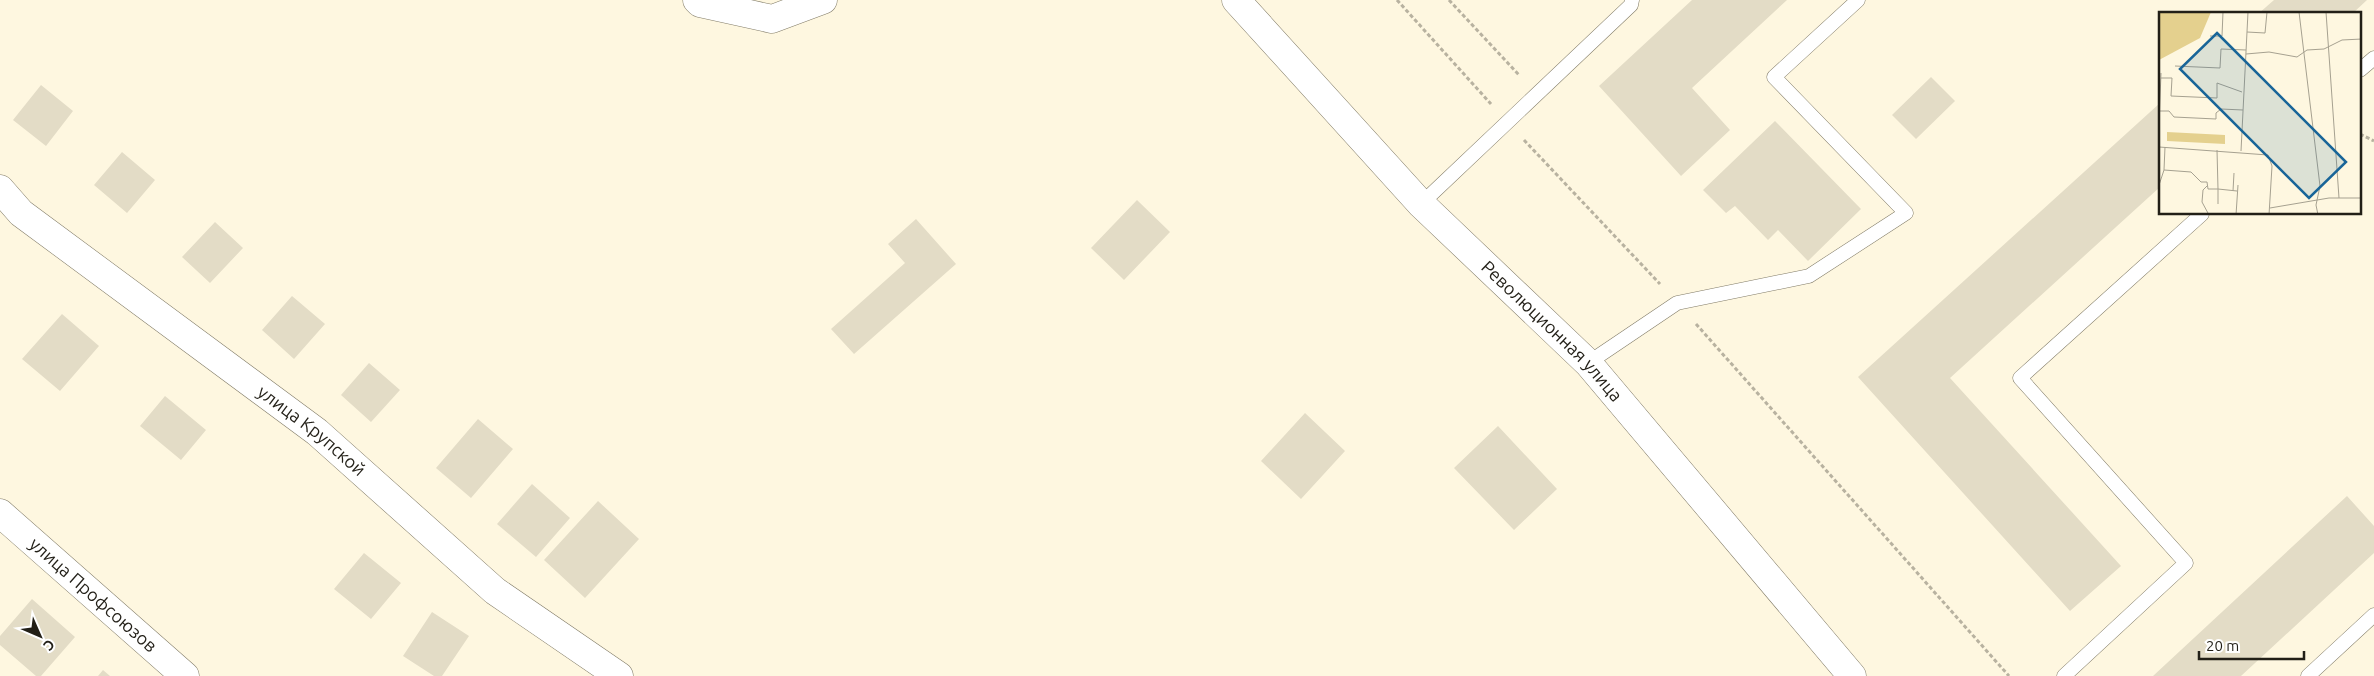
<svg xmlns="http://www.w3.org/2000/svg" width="2374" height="676" font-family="Ubuntu,sans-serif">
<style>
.building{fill:#e3dcc6}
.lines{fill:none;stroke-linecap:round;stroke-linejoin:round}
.lane-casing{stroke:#817b67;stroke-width:15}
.street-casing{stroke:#817b67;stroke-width:29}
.secondary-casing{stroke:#817b67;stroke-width:29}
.path{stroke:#b8b2a0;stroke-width:3;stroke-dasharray:4 2.5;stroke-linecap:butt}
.lane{stroke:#fff;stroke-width:14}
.street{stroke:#fff;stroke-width:28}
.secondary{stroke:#fff;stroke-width:28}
.labels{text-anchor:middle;stroke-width:5;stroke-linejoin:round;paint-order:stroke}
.street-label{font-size:18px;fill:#221f17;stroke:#fff}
.inset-road{fill:none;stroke:#a6a190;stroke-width:1}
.view{fill:#196598;fill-opacity:0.15;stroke:#196598;stroke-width:2.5}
.inset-edge{fill:none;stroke:#221f17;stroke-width:2.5}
</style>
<rect width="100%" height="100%" fill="#fef7e0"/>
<path class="building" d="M1692,0H1787L1692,88L1730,130L1681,176L1599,86Z
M2274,0H2367L2352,14H2258Z
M1931,77L1955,101L1916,139L1892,115Z
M41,85L73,111L46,146L13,120Z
M2160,103V187L1950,378L2121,566L2070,611L1858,377Z
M1775,121L1861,209L1808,261L1778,230L1768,240L1735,206L1726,213L1703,190Z
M122,152L155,180L127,213L94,185Z
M1137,200L1170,232L1124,280L1091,248Z
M916,219L956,264L854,354L831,329L905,263L888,244Z
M215,222L243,248L210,283L182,257Z
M292,296L325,324L294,359L262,330Z
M62,314L99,346L60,391L22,359Z
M369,363L400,390L371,422L341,395Z
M165,396L206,430L181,460L140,426Z
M1305,413L1345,451L1301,499L1261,461Z
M478,419L513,449L471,498L436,468Z
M1498,426L1557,489L1514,530L1454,468Z
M532,484L570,518L536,557L497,524Z
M2347,496L2374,526V553L2241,676H2153Z
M598,501L639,539L585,598L544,560Z
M364,553L401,583L371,619L334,589Z
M32,599L75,637L41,676H36L0,645V636Z
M432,612L469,636L442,676H434L403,656Z
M103,670L110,676H98Z"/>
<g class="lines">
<g class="lane-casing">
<path id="lane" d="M2360,70L2374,58
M1421,204L1631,5L1632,0
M1588,363L1677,303L1809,276L1906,213L1774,77L1858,0
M2064,676L2186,563L2020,378L2202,214
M2308,676L2374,615"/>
</g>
<g class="street-casing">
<g id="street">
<path id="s1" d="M1236,0L1421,204L1588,363L1852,676"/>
<path id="s2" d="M0,189L21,213L317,432L495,591L619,676"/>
<path id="s3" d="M0,513L185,676"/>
</g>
</g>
<g class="secondary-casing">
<path id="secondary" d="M697,0L700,3L772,19L823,0"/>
</g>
<path class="path" d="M1397,0L1491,104
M1449,0L1520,76
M2360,134L2374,141
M1524,140L1660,284
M1696,324L2009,676"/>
<use href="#lane" class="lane"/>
<use href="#street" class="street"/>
<use href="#secondary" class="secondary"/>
</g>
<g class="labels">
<g class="street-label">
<text dy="6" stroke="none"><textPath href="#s1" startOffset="458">Революционная улица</textPath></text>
<text dy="6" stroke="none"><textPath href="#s2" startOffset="395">улица Крупской</textPath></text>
<text dy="6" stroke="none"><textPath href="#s3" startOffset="124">улица Профсоюзов</textPath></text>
</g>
</g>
<g transform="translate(2159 12)">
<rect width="202" height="202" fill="#fef7e0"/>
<path d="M0,0H52L41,26L0,48ZM8,120L66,123V132L8,129Z" fill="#e4d08e"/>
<path class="inset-road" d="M140,0L161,174L157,193L159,203M167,0L180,186M88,20L106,21L108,0M51,24H63L64,0M87,42L110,40L138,45L148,38L165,37L183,28L203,27M16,54L61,56L62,37L87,38M2,66H13L12,84L58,86V71L83,80M1,99H10L15,105L57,107V101L62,97L84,98M0,112L2,61M0,135L109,143L113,154L110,203M82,139L89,0M5,158L32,160L42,170H48L49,177H59L58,138M0,173L5,158L6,135M48,174L44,178L43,190L50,203M74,179L75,161M59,192V177L78,179M111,196L170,186H203M77,203L79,173"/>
<path class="view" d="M58,21L187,150L150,186L21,57Z"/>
<rect width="202" height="202" class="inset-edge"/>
</g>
<g transform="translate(40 636) rotate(135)" stroke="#ffffff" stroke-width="4" paint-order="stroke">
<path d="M0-4L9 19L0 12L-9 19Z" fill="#221f17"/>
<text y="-8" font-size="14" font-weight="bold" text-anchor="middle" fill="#221f17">С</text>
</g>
<path d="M2199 651v8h105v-8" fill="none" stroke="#221f17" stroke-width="2.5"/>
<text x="2206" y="651" font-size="15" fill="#221f17" stroke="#ffffff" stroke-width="4" paint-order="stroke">20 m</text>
</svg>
